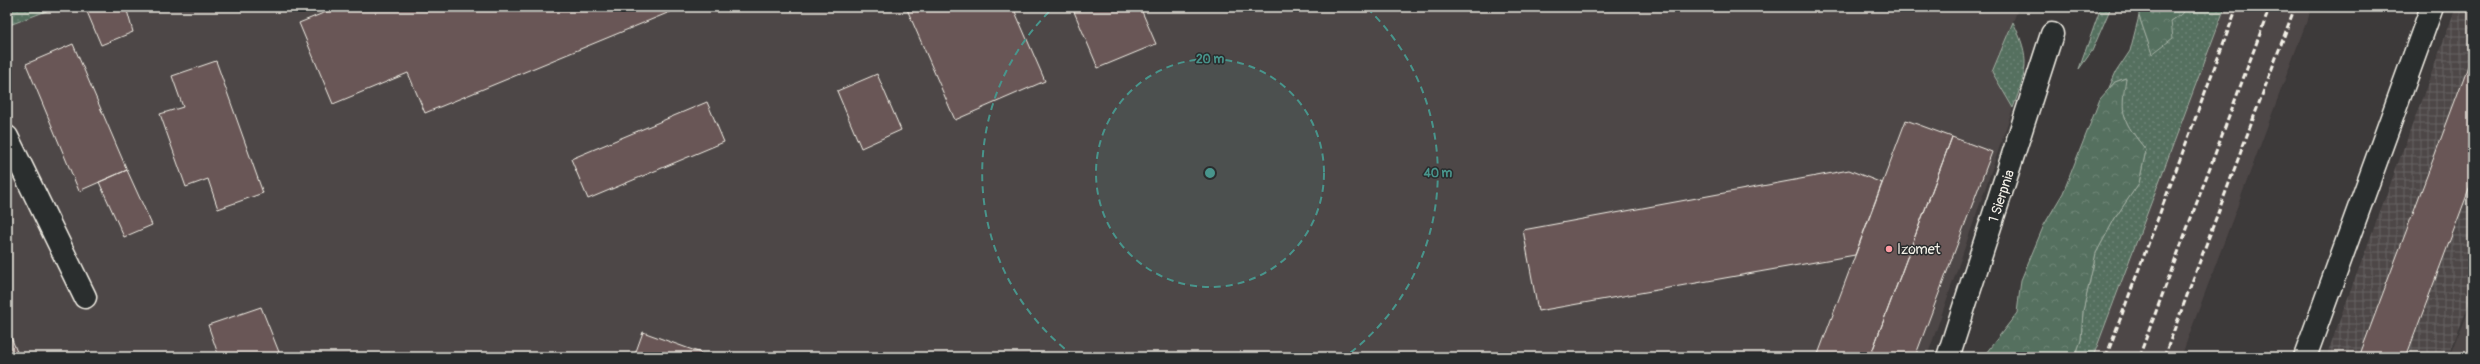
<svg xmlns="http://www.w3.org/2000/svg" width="2480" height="364" font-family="Pangolin,sans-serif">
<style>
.built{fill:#4d4646}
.industrial{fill:url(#industrial-grid)}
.grass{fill:url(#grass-dots);stroke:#a4b0a4}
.forest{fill:url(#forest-crowns);stroke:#a4b0a4}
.building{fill:#695757;stroke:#f4f1e8}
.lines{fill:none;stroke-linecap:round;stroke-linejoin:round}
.minor-casing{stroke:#f4f1e8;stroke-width:25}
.minor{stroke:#2a2d2e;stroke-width:22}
.rail{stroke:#f4f1e8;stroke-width:3;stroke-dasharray:6 3;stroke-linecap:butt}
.ring{fill:none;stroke:#48958c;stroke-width:2;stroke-dasharray:7 5}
.poi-dot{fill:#ff9aa2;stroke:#2a2d2e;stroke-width:1.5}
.labels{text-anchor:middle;stroke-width:3;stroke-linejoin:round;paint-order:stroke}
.street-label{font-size:14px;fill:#f4f1e8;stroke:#2a2d2e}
.poi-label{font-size:14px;fill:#f4f1e8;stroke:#2a2d2e;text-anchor:start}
.centre{fill:#48958c;stroke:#2a2d2e;stroke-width:2}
.ring-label{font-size:12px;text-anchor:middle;font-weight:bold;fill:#48958c;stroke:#2a2d2e;stroke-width:3;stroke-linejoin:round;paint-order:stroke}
</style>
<defs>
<pattern id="industrial-grid" width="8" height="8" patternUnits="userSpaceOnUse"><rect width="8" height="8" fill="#4d4646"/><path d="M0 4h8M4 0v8" fill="none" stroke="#676161"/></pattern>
<pattern id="grass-dots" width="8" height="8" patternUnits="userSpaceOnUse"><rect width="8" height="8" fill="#55705f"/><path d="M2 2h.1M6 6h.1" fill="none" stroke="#6e8576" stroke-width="1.8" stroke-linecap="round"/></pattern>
<pattern id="forest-crowns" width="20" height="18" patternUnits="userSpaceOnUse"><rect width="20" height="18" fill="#55705f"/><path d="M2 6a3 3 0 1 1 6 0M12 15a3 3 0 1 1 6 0" fill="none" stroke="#6e8576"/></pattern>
</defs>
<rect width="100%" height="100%" fill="#3d3a3a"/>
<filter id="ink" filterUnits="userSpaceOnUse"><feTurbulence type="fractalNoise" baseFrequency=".025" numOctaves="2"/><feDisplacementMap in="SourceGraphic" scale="8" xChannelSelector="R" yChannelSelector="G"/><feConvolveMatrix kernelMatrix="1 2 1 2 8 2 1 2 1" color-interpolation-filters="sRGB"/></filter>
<g filter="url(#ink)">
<path class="built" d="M7,7H2019L1992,72L2013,108L1927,357H7Z
M2225,7H2312L2181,357H2093Z
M2473,300V357H2450Z"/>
<path class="industrial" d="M2456,7H2473V294L2448,357H2326Z"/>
<path class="grass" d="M7,7H57L7,26Z
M2101,7H2111L2092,51L2079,69Z
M2185,7H2225L2093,357H2075L2081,340L2083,311L2096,253L2115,218L2139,183L2146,150C2122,120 2120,116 2125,78L2115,82L2108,90L2116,72L2130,51L2139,16L2152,53L2171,21L2183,13Z
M2013,22C2031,59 2027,70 2013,108L1992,72Z"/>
<path class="forest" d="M2139,7H2185L2183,13L2171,21L2173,38L2152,54L2139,16Z
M2126,78C2120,116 2122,120 2146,150L2139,183L2115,218L2096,253L2083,311L2081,340L2075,357H1983L2017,313L2021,280L2044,225L2063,193L2100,99L2115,82Z"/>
<path class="building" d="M85,7H126L133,32L101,45Z
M338,7H682L425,113L408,73L333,104L299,23Z
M906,7H1013L1045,81L955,120Z
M1072,7H1140L1156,44L1098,68Z
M73,44L127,170L79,191L26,64Z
M2473,53V179L2406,357H2359Z
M216,61L263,193L218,209L208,179L186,187L160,114L183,107L172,76Z
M877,74L901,130L861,148L837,91Z
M707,102L724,142L588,199L571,159Z
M1906,120L1952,137L1870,357H1817Z
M1952,137L1992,152L1915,357H1870Z
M127,170L152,225L124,237L99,182Z
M1849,170L1882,183L1855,255L1538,311L1523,230Z
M261,307L281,357H219L208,325Z
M7,327L19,357H7Z
M643,332L701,353L699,357H634Z"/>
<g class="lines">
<g class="minor-casing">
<path id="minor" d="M7,137L85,297
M1948,357L2052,34
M2305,357L2432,7"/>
</g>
<use href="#minor" class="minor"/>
<path class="rail" d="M2106,357L2237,7
M2139,357L2270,7
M2164,357L2295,7"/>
</g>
</g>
<circle cx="1210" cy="173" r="114" fill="#48958c" fill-opacity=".12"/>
<g class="ring">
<circle cx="1210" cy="173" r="114"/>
<path d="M1074 356A228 228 0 0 1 1053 8M1367 8A228 228 0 0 1 1346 356"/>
</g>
<circle class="poi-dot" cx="1889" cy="249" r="4"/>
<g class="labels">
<g class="street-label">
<text transform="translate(2001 196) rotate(-72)" y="5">1 Sierpnia</text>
</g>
<g class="poi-label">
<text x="1897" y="254">Izomet</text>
</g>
</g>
<circle cx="1210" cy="173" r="6" class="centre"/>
<g class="ring-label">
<text x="1210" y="63">20 m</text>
<text x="1438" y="177">40 m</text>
</g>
<rect width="2480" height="364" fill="none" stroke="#2a2d2e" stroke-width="24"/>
<rect x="12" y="12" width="2456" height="340" fill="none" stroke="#f4f1e8" stroke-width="1.5" filter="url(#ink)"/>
</svg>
